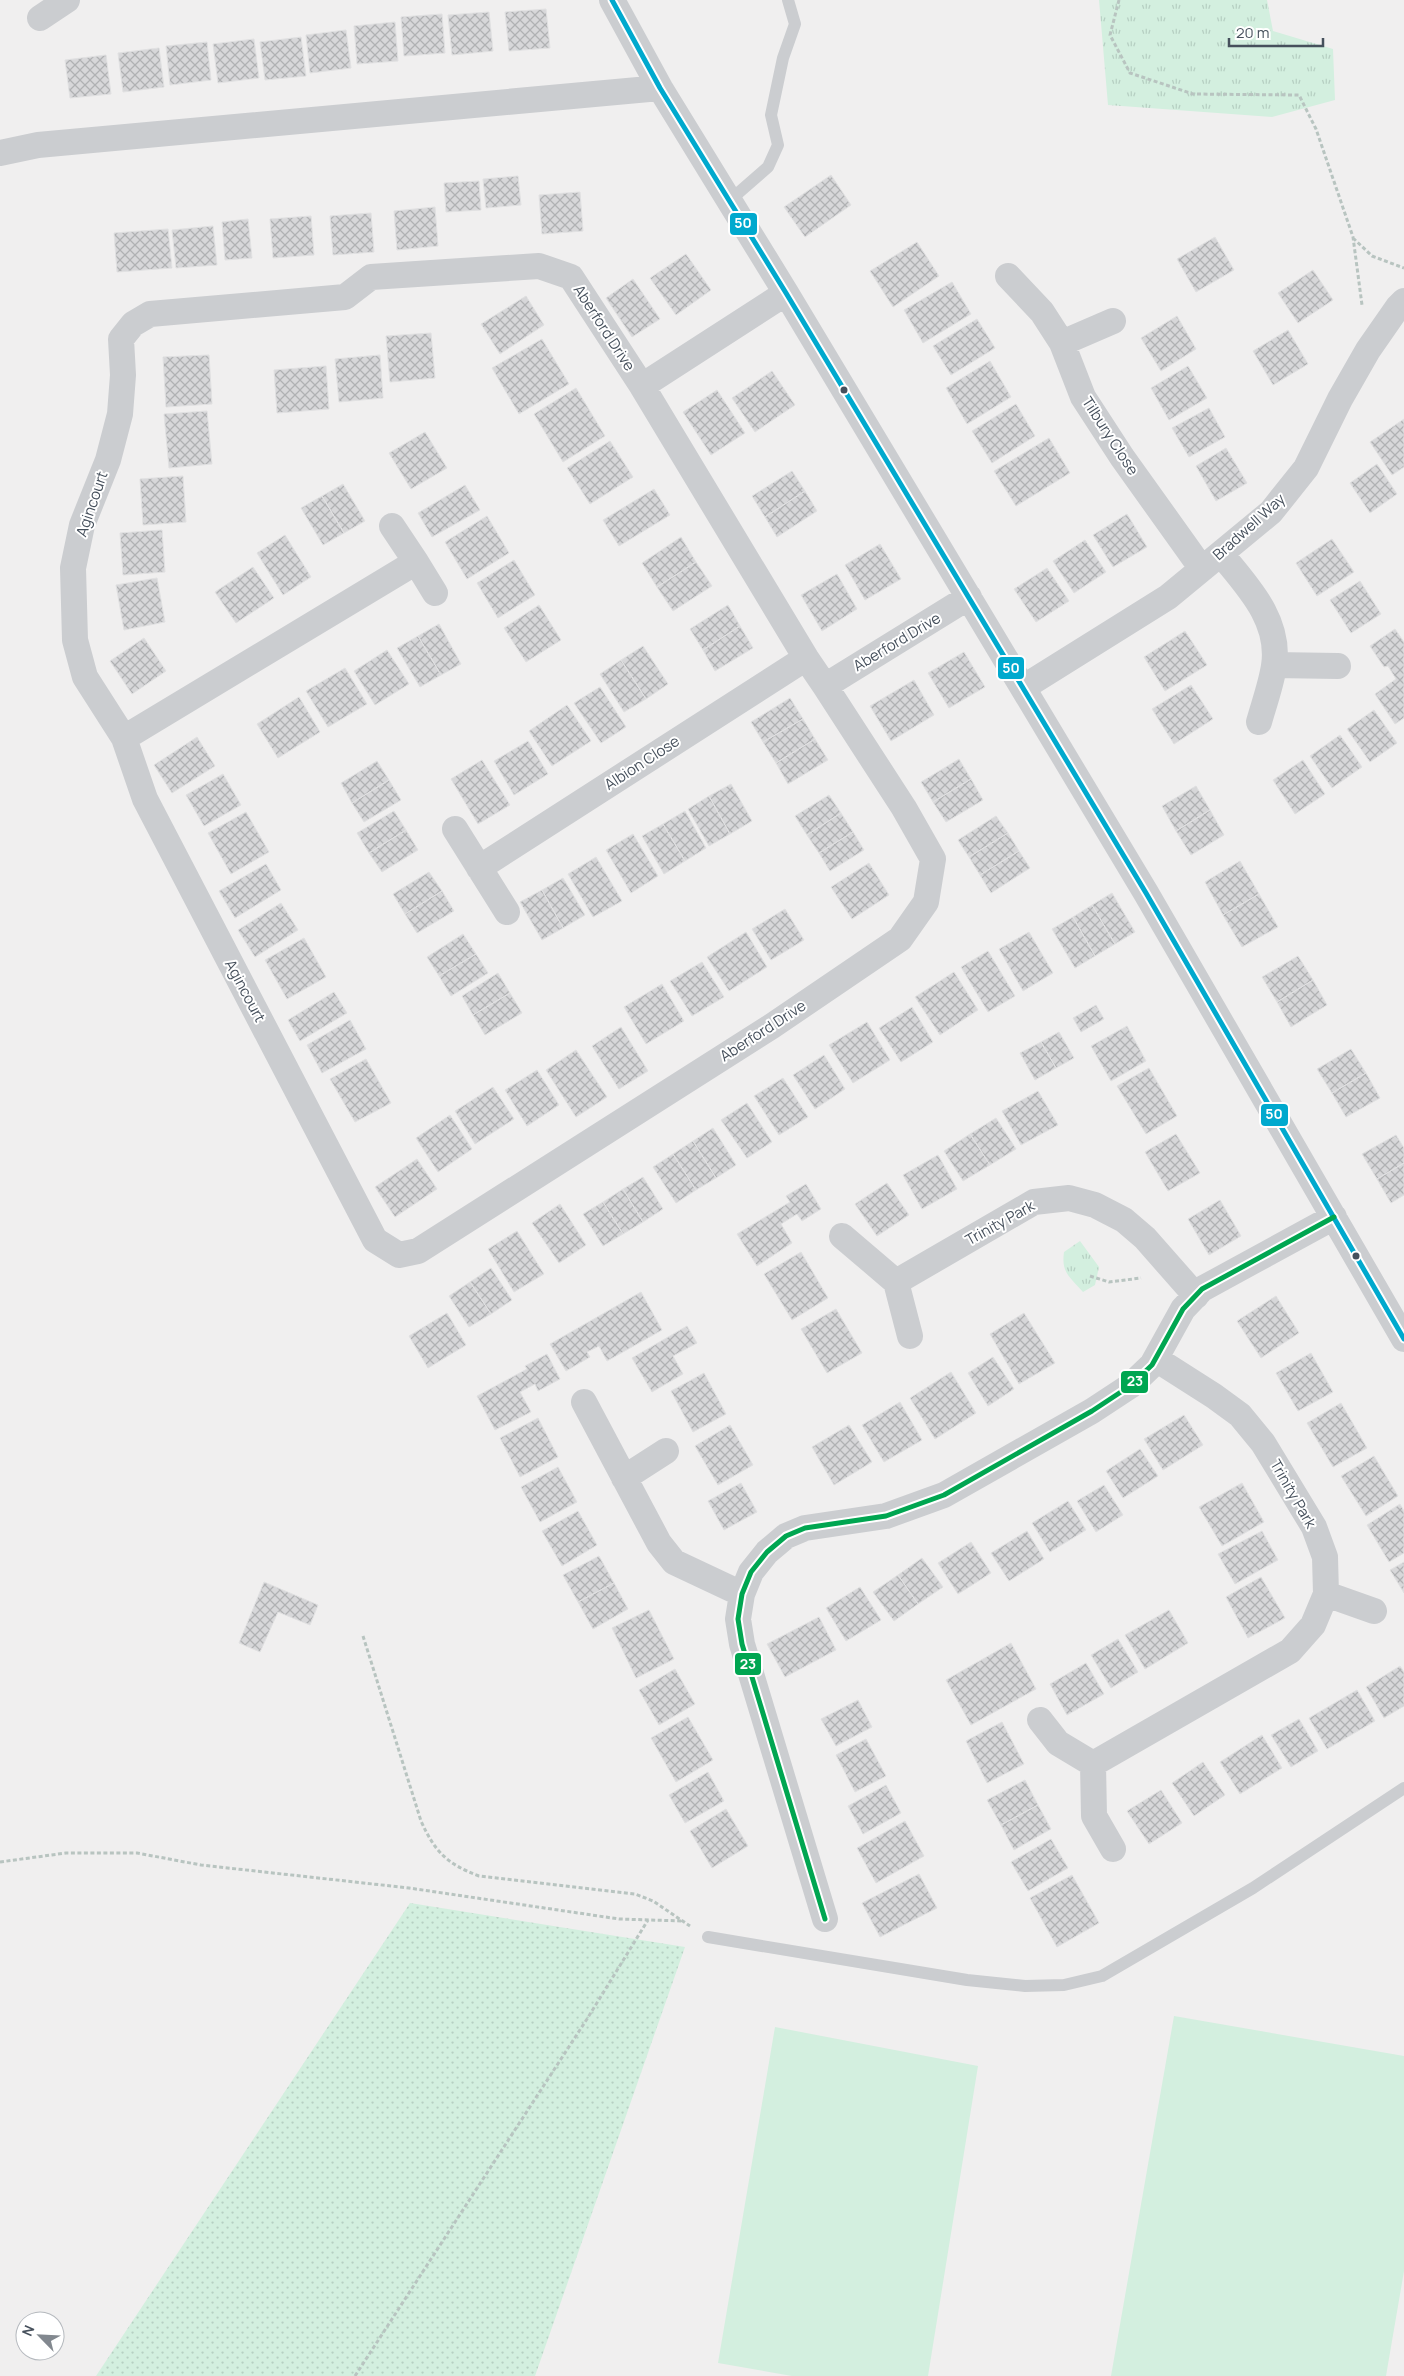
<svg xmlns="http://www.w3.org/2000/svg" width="1404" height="2376" font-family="Manrope,sans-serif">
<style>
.grass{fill:#d3efdf}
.park{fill:url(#park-tufts)}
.garden{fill:url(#garden-dots)}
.building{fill:url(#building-cross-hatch);stroke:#e1e1e2}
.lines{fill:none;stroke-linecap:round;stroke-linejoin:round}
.path{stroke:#b8c4c0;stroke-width:3;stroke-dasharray:4 2.5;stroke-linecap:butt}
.service{stroke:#cbcdd0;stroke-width:12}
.minor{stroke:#cbcdd0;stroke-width:26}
.bus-1-casing{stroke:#fff;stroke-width:9}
.bus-2-casing{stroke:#fff;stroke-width:9}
.bus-1{stroke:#00a9ce;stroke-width:5}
.bus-2{stroke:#00a651;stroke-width:5}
.bus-dot{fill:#46505c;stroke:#fff;stroke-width:2}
.labels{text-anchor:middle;stroke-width:4;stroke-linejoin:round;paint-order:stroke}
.street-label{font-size:15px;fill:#46505c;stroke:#fff}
.line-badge{stroke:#fff;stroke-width:2}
.badge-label{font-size:14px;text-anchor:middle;font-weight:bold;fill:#fff}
</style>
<defs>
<pattern id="park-tufts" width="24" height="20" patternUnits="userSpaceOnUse" patternTransform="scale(1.25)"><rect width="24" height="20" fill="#d3efdf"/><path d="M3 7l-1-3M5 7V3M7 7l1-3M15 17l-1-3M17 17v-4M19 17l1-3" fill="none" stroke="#b6cfc2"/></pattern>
<pattern id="garden-dots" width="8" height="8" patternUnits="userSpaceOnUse" patternTransform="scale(1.25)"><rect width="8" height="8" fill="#d3efdf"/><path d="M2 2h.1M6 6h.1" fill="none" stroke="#b6cfc2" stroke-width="1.8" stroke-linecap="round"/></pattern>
<pattern id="building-cross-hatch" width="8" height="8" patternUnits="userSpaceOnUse" patternTransform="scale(1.25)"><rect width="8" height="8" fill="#d7d7d9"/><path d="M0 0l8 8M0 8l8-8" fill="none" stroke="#b0b1b3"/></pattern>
</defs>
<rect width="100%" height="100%" fill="#f0efef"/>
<path class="grass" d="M1174,2016L1404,2056V2271L1386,2376H1111Z
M775,2027L978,2066L928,2376H792L718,2363Z"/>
<path class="park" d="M1099,0H1267L1273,31L1333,49L1335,100L1272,117L1108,105Z
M1080,1241L1099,1267L1095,1285L1083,1292C1070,1277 1061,1273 1064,1252Z"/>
<path class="garden" d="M410,1903L685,1947L535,2376H96Z"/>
<path class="building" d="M546,9L550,48L509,51L505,12Z
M489,12L493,51L452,55L448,15Z
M442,14L445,53L404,56L401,17Z
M395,22L398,61L357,64L354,26Z
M346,30L351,68L310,73L306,35Z
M301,37L306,76L265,80L260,42Z
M254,39L259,78L218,83L213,44Z
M207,42L211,80L170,85L166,46Z
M159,48L164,87L123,92L118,53Z
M106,55L111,94L70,98L65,60Z
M831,175L851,205L805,237L784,207Z
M518,176L521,205L486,208L483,179Z
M479,181L481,210L446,212L444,183Z
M580,192L583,231L542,234L539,195Z
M435,207L438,246L397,250L394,211Z
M371,213L374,252L333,255L330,216Z
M311,216L314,255L273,258L270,219Z
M248,219L252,258L225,260L222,222Z
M213,226L217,265L176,268L172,230Z
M168,229L172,268L117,272L114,233Z
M1215,237L1234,270L1196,292L1177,259Z
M917,242L939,276L893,307L870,271Z
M686,254L711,290L676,315L650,278Z
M1313,270L1333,300L1298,323L1278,293Z
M633,279L660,319L632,337L606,298Z
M952,282L971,314L923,343L904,310Z
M526,296L544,325L500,354L481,324Z
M1177,316L1196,349L1161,371L1141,338Z
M977,319L995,348L951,375L933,346Z
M1288,330L1308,364L1273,385L1253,351Z
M431,333L435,378L390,382L386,336Z
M542,339L569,384L519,414L492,368Z
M209,355L212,404L166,407L163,357Z
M380,355L383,398L339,402L335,359Z
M990,361L1011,397L967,424L946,388Z
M326,366L329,409L277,413L274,370Z
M1188,366L1207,398L1169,420L1151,388Z
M772,371L795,405L755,432L732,398Z
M576,388L605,436L563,462L534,414Z
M717,390L745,433L711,455L683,412Z
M1016,404L1035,436L992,463L972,431Z
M1209,408L1225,437L1189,457L1172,428Z
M207,411L212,464L169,468L164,414Z
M1404,419V467L1392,475L1370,442Z
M425,432L447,468L411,489L389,453Z
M1049,438L1070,473L1016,506L994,471Z
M610,441L633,477L590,504L567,468Z
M1226,448L1247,483L1216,501L1196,466Z
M1377,464L1397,494L1370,513L1350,483Z
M792,471L805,491L765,517L752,496Z
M183,476L186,522L143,525L140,479Z
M343,484L365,521L344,533L322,496Z
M465,485L480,510L432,537L418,513Z
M654,489L670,515L619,546L603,520Z
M805,491L817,511L777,537L765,517Z
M322,496L344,533L323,545L301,508Z
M1127,514L1147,547L1113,567L1093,535Z
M487,516L509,553L467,579L445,542Z
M162,530L165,572L123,575L120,533Z
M285,535L311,577L283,595L257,553Z
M681,537L696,562L657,587L642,563Z
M1332,539L1354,572L1317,596L1296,563Z
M1085,540L1106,572L1074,593L1053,561Z
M880,544L901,579L865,600L845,565Z
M514,560L535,595L498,618L477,583Z
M696,562L712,586L673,611L657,587Z
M253,567L274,598L236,623L215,592Z
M1047,568L1069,601L1036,622L1014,589Z
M837,574L857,609L822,631L801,595Z
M157,578L165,622L124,630L116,585Z
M1360,581L1381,614L1351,633L1330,600Z
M539,605L561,640L526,662L504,628Z
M728,605L740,626L703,650L690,629Z
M439,624L461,664L441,675L418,636Z
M740,626L753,648L715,671L703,650Z
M1395,629L1404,642V718L1395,724L1375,694L1396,679L1388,666L1384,667L1370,646Z
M1185,631L1207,665L1165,691L1144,657Z
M418,636L441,675L420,687L397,648Z
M144,638L166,671L132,694L110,661Z
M643,646L668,684L646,699L621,660Z
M387,650L409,684L375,705L354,671Z
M964,652L985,687L949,708L928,673Z
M621,660L646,699L624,712L600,674Z
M345,668L367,704L328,727L306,691Z
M914,680L934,715L891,741L870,706Z
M1191,685L1213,719L1174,744L1152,709Z
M600,687L626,727L601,743L574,703Z
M299,697L320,732L278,758L257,724Z
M790,698L803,719L763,742L751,722Z
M567,705L591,741L552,766L529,731Z
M1374,710L1397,743L1370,762L1347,729Z
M803,719L815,739L776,763L763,742Z
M1340,735L1362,767L1332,788L1310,756Z
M197,737L215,766L172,793L154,765Z
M815,739L828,760L788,784L776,763Z
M528,741L548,774L514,795L494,761Z
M959,759L971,779L933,802L921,782Z
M482,760L510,805L478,824L451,779Z
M1303,760L1325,794L1295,814L1273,780Z
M377,761L389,780L352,803L341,783Z
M223,774L241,805L204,826L186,795Z
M971,779L983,800L946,822L933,802Z
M389,780L401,800L364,822L352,803Z
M731,784L752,821L730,834L709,796Z
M1196,786L1210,810L1176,831L1162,806Z
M829,795L841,813L807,835L795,816Z
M709,796L730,834L709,846L688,809Z
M1210,810L1224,835L1191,855L1176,831Z
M394,811L406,830L369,853L357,833Z
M685,811L706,848L685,861L663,824Z
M246,812L269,852L231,874L208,833Z
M841,813L853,832L819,853L807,835Z
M996,816L1008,833L969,857L958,840Z
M663,824L685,861L664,874L642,836Z
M406,830L418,850L382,872L369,853Z
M853,832L864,850L830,871L819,853Z
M1008,833L1019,851L980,875L969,857Z
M633,834L658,876L631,893L606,850Z
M1019,851L1030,868L991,893L980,875Z
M596,857L622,901L593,917L568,874Z
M1240,861L1259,894L1223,915L1205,882Z
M869,863L889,895L852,919L831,887Z
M266,864L281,890L235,918L219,891Z
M429,872L442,891L405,914L393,894Z
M563,878L585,915L563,928L542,890Z
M542,890L563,928L542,940L520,902Z
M442,891L454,911L417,933L405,914Z
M1112,893L1135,932L1115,944L1092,905Z
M1259,894L1278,927L1242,947L1223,915Z
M281,903L298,930L255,957L238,930Z
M1092,905L1115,944L1095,956L1073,917Z
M785,909L804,940L771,960L752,929Z
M1073,917L1095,956L1075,968L1052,929Z
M746,932L767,967L729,991L707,957Z
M1029,932L1053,973L1023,991L999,949Z
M463,934L476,954L439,976L427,957Z
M304,938L326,977L287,999L265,960Z
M988,951L1015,996L988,1012L961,967Z
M476,954L488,973L451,996L439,976Z
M1298,956L1313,980L1277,1002L1262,977Z
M702,962L724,997L692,1016L670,981Z
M954,972L978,1010L940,1035L915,997Z
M498,973L510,993L473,1015L462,996Z
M1313,980L1327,1005L1291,1027L1277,1002Z
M662,984L684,1021L646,1044L624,1007Z
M334,992L347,1013L300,1041L288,1020Z
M510,993L522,1013L485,1035L473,1015Z
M1096,1005L1104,1019L1081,1032L1073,1018Z
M912,1007L933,1042L901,1062L879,1028Z
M350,1020L366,1049L322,1073L307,1045Z
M867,1022L890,1060L853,1083L829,1045Z
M1127,1026L1146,1061L1111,1081L1091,1046Z
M621,1027L648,1071L619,1089L592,1046Z
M1059,1032L1074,1058L1056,1068L1041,1042Z
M1041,1042L1056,1068L1035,1080L1020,1053Z
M1351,1049L1366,1073L1332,1093L1317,1069Z
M576,1050L607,1097L576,1117L546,1070Z
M824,1055L845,1089L815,1109L793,1075Z
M366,1059L391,1103L355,1122L330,1079Z
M1149,1068L1177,1116L1146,1134L1117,1086Z
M537,1070L559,1105L527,1126L505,1090Z
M1366,1073L1380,1098L1346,1117L1332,1093Z
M783,1078L808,1117L779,1135L754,1096Z
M493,1087L514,1119L475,1144L455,1111Z
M1038,1091L1058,1125L1021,1145L1002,1111Z
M747,1103L772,1142L747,1158L721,1120Z
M450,1115L472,1149L438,1172L416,1138Z
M996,1118L1016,1149L990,1165L970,1134Z
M713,1128L736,1165L716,1178L693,1141Z
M970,1134L990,1165L963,1181L944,1151Z
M1176,1134L1200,1173L1168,1191L1145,1152Z
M1396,1135L1404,1148V1163L1377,1179L1362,1154Z
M693,1141L716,1178L696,1190L673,1154Z
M673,1154L696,1190L676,1203L653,1167Z
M938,1155L957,1189L922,1209L903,1175Z
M417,1159L437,1189L395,1217L375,1187Z
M1404,1163V1195L1391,1203L1377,1179Z
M643,1177L663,1209L643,1222L623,1189Z
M887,1183L909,1215L877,1236L855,1204Z
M806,1184L821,1209L802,1221L797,1214L781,1224L792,1243L757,1266L737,1234L790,1202L786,1196Z
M623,1189L643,1222L623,1234L603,1202Z
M1220,1200L1241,1236L1209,1255L1188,1219Z
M603,1202L623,1234L603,1246L583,1214Z
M560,1204L586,1245L559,1263L532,1223Z
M517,1231L544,1274L514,1292L488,1249Z
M801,1252L828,1298L792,1320L764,1274Z
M491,1268L512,1300L491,1314L470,1282Z
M470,1282L491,1314L469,1327L449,1296Z
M641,1292L662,1330L607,1361L599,1346L587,1352L590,1357L566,1371L550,1344Z
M1276,1296L1299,1333L1261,1358L1237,1321Z
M836,1309L862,1353L827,1373L801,1329Z
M447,1313L466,1345L428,1368L409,1336Z
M1024,1313L1055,1363L1019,1384L990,1334Z
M687,1326L697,1343L673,1356L683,1374L652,1392L632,1358Z
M1311,1353L1333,1392L1298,1411L1276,1373Z
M547,1354L560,1379L538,1391L535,1384L520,1392L531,1412L495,1430L477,1396L527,1369L525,1366Z
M993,1357L1014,1389L988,1406L968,1373Z
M951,1372L976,1413L935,1439L910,1398Z
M704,1373L726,1414L693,1432L671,1391Z
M900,1402L922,1440L884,1462L862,1425Z
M1341,1403L1367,1448L1333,1467L1307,1423Z
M1184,1415L1203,1445L1163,1470L1144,1439Z
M538,1418L558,1457L520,1477L500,1438Z
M730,1425L753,1465L718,1485L695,1446Z
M849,1425L872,1462L834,1485L812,1447Z
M1140,1449L1158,1476L1123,1498L1106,1471Z
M1374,1456L1398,1496L1366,1516L1341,1476Z
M558,1467L577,1502L540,1522L521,1487Z
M741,1483L757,1512L724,1530L708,1501Z
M1242,1483L1264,1522L1222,1546L1199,1507Z
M1104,1485L1123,1515L1096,1532L1077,1501Z
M1068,1501L1086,1530L1050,1552L1032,1523Z
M1400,1504L1404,1511V1553L1389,1562L1367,1525Z
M578,1511L597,1545L562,1566L542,1531Z
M1027,1531L1044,1559L1009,1581L991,1553Z
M1262,1531L1278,1560L1235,1584L1218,1554Z
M971,1542L991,1573L958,1594L938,1563Z
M599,1556L614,1583L578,1602L563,1575Z
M922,1558L943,1587L918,1604L898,1575Z
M1404,1562V1593L1390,1570Z
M898,1575L918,1604L894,1621L873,1592Z
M1261,1577L1285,1618L1248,1638L1226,1597Z
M264,1582L318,1605L310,1625L278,1612L260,1652L239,1643Z
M614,1583L628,1609L593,1629L578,1602Z
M860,1587L881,1620L846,1641L826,1608Z
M649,1610L674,1659L636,1678L612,1628Z
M1169,1610L1188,1643L1145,1669L1125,1635Z
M819,1617L836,1650L785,1677L767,1644Z
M1118,1639L1138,1672L1111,1688L1091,1655Z
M1011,1643L1036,1689L971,1725L946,1680Z
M1086,1663L1104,1694L1067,1715L1050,1684Z
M1400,1666L1404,1672V1706L1384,1718L1366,1687Z
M675,1669L695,1704L659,1725L639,1690Z
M1357,1690L1375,1721L1327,1749L1309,1718Z
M858,1700L872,1727L836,1746L821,1719Z
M688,1717L713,1760L676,1782L651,1738Z
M1299,1719L1318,1751L1291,1767L1271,1735Z
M1002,1722L1024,1764L987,1783L966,1741Z
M1262,1735L1282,1768L1240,1794L1220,1762Z
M866,1739L886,1776L855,1792L836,1755Z
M1203,1762L1225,1795L1194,1816L1172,1783Z
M708,1772L724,1801L685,1823L669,1795Z
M1025,1780L1038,1805L1001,1825L987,1800Z
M886,1785L901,1813L863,1834L848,1806Z
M1161,1790L1182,1823L1149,1844L1127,1811Z
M1038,1805L1051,1829L1014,1850L1001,1825Z
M726,1809L748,1846L712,1868L690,1831Z
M905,1821L924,1856L876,1883L857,1848Z
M1051,1839L1068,1868L1028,1891L1011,1862Z
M919,1874L937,1908L880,1937L862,1903Z
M1072,1875L1099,1923L1057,1947L1030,1898Z"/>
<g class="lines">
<path class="path" d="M1119,0L1110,35L1130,73L1193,94L1299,95L1316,129L1353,237L1362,305
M1353,238L1372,256L1404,268
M1090,1276L1109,1282L1141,1278
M363,1636L421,1821C435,1852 447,1864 479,1876L635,1894L653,1901L690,1926
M0,1862L66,1853H137L201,1865L409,1888L619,1919L683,1921
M355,2376L587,2019L648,1920"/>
<path class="service" d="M729,201L768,167L778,145L771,115L783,58L795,24L788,0
M708,1937L967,1980L1025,1986L1064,1985L1102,1976L1253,1888L1404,1788"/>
<path class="minor" d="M612,0L660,88L786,293L1146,893L1404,1339
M40,18L67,0
M0,153L38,145L660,88
M1008,276L1042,312L1062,343L1083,397L1122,457L1202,569
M1062,343L1113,321
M642,386L786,293
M1221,554C1247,586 1281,620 1274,666C1271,685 1264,704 1259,722
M416,562L435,593
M1274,665L1338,666
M825,686L904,808L933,859L926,902L900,939L772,1026L418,1251L399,1255L375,1240L145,799L124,738L85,677L75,640L73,568L82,525L108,460L120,414L123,375L121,339L133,324L150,314L345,297L371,277L539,266L571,277L642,386L806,658L825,686L969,597
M1024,687L1168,597L1271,512L1306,468L1340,399L1368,350L1398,307L1404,301
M124,738L416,562L392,526
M455,829L507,912
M479,868L806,658
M842,1236L896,1282L910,1336
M896,1282L1034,1202L1069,1198L1095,1205L1124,1220L1145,1238L1196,1296
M584,1402L659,1543L674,1562L742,1594
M624,1478L666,1451
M1326,1594L1374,1611
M1040,1720L1058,1743L1093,1764L1094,1816L1113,1849
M1093,1764L1290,1651L1313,1625L1326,1594L1325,1557L1314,1527L1263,1443L1240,1415L1214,1396L1156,1359
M825,1919L742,1644L738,1619L742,1594L751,1572L767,1552L786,1536L805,1528L886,1516L944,1495L1092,1411L1130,1386L1152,1365L1183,1309L1202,1289L1334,1217"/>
<g class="bus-1-casing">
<path id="bus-1" d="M612,0L660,88L786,293L1146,893L1404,1339"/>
</g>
<g class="bus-2-casing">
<path id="bus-2" d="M825,1919L742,1644L738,1619L742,1594L751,1572L767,1552L786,1536L805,1528L886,1516L944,1495L1092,1411L1130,1386L1152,1365L1183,1309L1202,1289L1334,1217"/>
</g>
<use href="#bus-1" class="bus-1"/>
<use href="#bus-2" class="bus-2"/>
</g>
<g class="bus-dot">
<circle cx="844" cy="390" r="4.5"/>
<circle cx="1356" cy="1256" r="4.5"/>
</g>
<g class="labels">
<g class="street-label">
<text transform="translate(604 328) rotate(57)" y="5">Aberford Drive</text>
<text transform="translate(1110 436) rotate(57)" y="5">Tilbury Close</text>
<text transform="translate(92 504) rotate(-71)" y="5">Agincourt</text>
<text transform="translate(1249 527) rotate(-42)" y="5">Bradwell Way</text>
<text transform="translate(897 642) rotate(-31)" y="5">Aberford Drive</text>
<text transform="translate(642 763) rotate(-33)" y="5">Albion Close</text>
<text transform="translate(245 991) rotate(62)" y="5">Agincourt</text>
<text transform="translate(763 1031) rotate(-33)" y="5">Aberford Drive</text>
<text transform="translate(1000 1223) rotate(-29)" y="5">Trinity Park</text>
<text transform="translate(1293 1494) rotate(60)" y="5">Trinity Park</text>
</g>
</g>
<g class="line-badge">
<rect x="729" y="212" width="29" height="24" rx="5" fill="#00a9ce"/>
<rect x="997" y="656" width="28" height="24" rx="5" fill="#00a9ce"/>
<rect x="1260" y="1103" width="29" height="24" rx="5" fill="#00a9ce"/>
<rect x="1120" y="1370" width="29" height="24" rx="5" fill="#00a651"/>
<rect x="734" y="1652" width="28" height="24" rx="5" fill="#00a651"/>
</g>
<g class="badge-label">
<text x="743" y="228">50</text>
<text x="1011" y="673">50</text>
<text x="1274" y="1119">50</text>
<text x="1135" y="1386">23</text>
<text x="748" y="1669">23</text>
</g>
<g transform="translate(40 2336) rotate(294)"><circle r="24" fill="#ffffff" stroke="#b5b9be"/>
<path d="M0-4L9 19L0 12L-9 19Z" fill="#82888f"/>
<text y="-8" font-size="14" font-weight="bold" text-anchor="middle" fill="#46505c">N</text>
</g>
<path d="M1229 38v8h94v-8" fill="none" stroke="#46505c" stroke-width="2.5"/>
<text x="1236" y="38" font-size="15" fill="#46505c" stroke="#ffffff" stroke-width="4" paint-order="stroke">20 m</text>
</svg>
